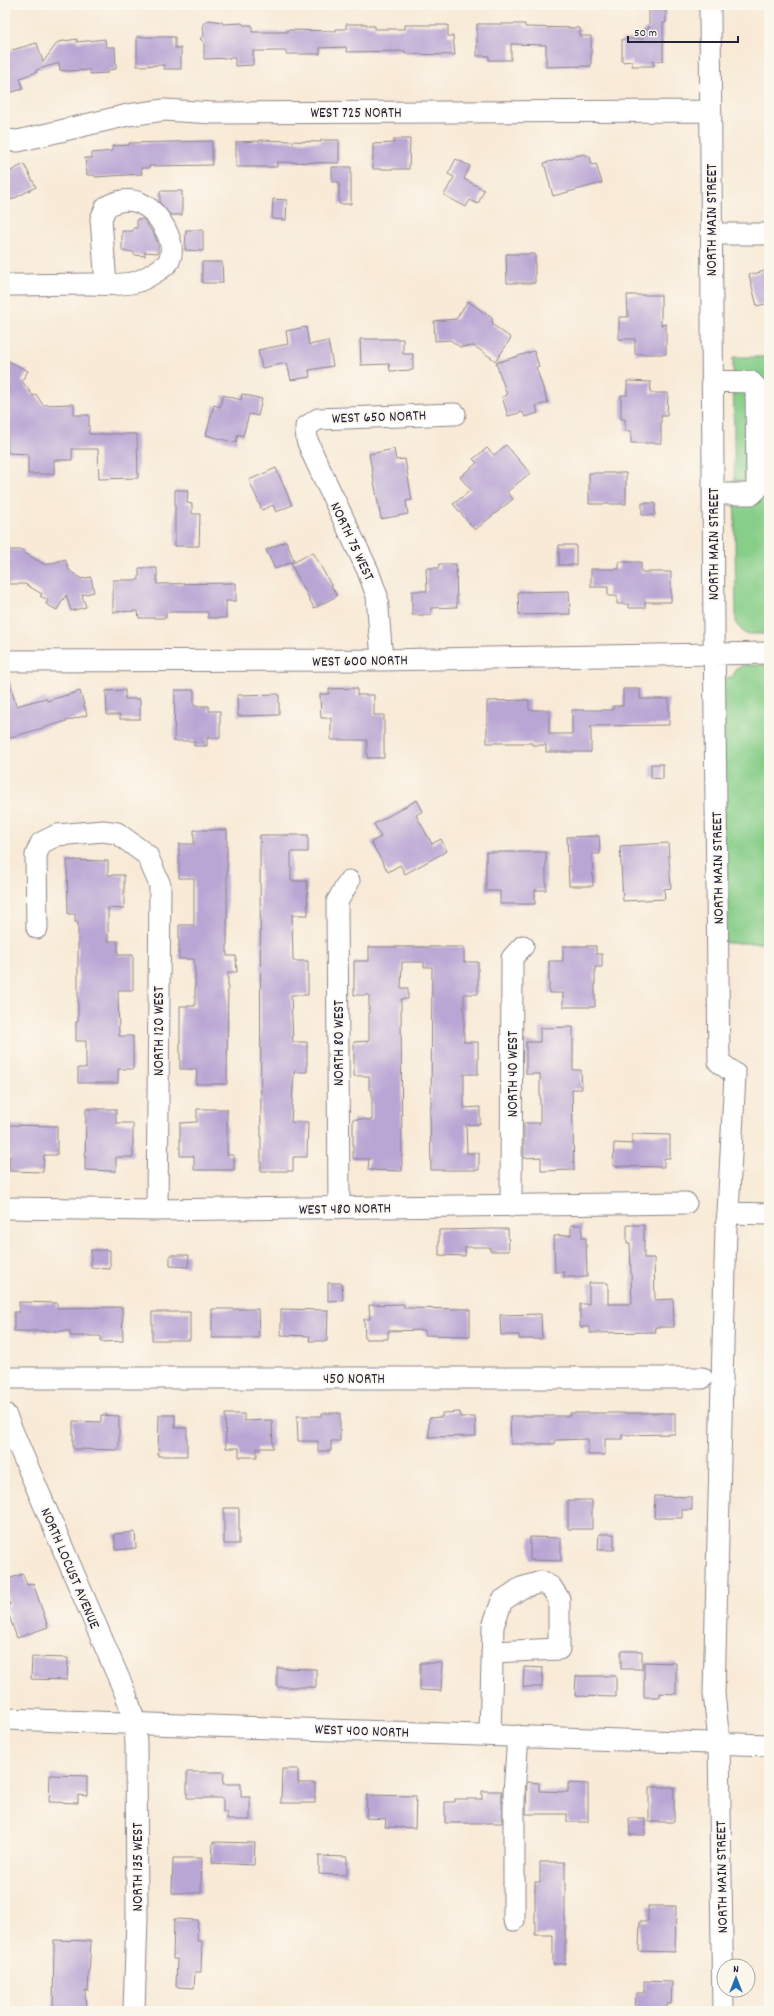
<svg xmlns="http://www.w3.org/2000/svg" width="774" height="2016" font-family="Dekko,sans-serif">
<style>
.green{fill:#87ce89;stroke:#547862}
.building{fill:#b9a6d4}
.lines{fill:none;stroke-linecap:round;stroke-linejoin:round}
.minor-casing{stroke:#8d8689;stroke-width:23}
.minor{stroke:#fff;stroke-width:21}
.labels{text-anchor:middle;stroke-width:3.5;stroke-linejoin:round;paint-order:stroke}
.street-label{font-size:15px;fill:#22223b;stroke:#fbf7ec}
</style>
<rect width="100%" height="100%" fill="#fbf7ec"/>
<filter id="ink" filterUnits="userSpaceOnUse"><feTurbulence type="fractalNoise" baseFrequency=".025" numOctaves="2"/><feDisplacementMap in="SourceGraphic" scale="8" xChannelSelector="R" yChannelSelector="G"/><feConvolveMatrix kernelMatrix="1 2 1 2 8 2 1 2 1" color-interpolation-filters="sRGB"/></filter>
<filter id="wash" filterUnits="userSpaceOnUse"><feTurbulence type="fractalNoise" baseFrequency=".012" numOctaves="4" result="noise"/><feDisplacementMap in="SourceGraphic" scale="16" xChannelSelector="R" yChannelSelector="G"/><feGaussianBlur stdDeviation="0.9" result="paint"/><feColorMatrix in="noise" values="0 0 0 0 0 0 0 0 0 0 0 0 0 0 0 0 0 1.4 0 .05"/><feComposite in="paint" operator="in"/></filter>
<g filter="url(#wash)">
<rect width="100%" height="100%" fill="#f8ead7"/>
<path class="green" d="M733,357H769V634H745L736,624Z
M743,665H769V943H725L720,678L733,677L735,670Z"/>
<g id="blocks">
<path class="building" d="M649,5H666V23H663V61H653L654,66H632V61L622,62V39H643V29H649Z
M208,20L222,22L223,24L242,23L244,25H252V32H287V30L336,31V29H346V24H367V26H375V29H405V25H448V36H453L455,55L405,54V51L347,52L346,47L320,48V54H286V51H253V65L235,66V58L204,59V42L200,39L204,35L203,24Z
M477,24H525V27L580,28V36H591V66L546,67V45L511,44V60H489V56H477Z
M137,37H175V48H181V69H164V65L137,66Z
M77,39V42L105,39L106,47H115L116,69L108,70V73L90,74V70L68,71L60,70L59,63L36,70L37,72L20,78L23,89L5,94V52L37,43L43,62L58,42Z
M394,139H410L409,169H373V144L394,143Z
M260,140L321,142V140H339V163L277,162V167H236V142L260,141Z
M212,141V165L149,166V168H141L142,174L95,177V175H87L85,158H92V153L112,151V146L129,145V143Z
M584,154L590,157L592,165L596,164L602,183L553,196L544,163Z
M456,159L470,166L464,179L484,190L478,204L470,200L466,207L444,195L454,177L448,174Z
M24,164L36,187L5,203V174Z
M332,167H351V204H339V182H332Z
M160,191H182V215H170L160,203Z
M273,199L287,200L286,220L272,219Z
M137,219H143L154,234L158,244V253L145,252V256L134,255V252L122,251V231H133V228H137Z
M186,230H203V251L185,250Z
M506,254H535V283H507Z
M202,262H222L223,283H202Z
M769,270V303L757,306L749,275Z
M627,295H661V325L666,324V354H635V339H619V317H628Z
M468,301L492,318L493,325L511,338L496,361L474,346L460,347L450,340L435,341L434,321L456,319Z
M306,327L309,345L328,341L333,366L309,370L310,377L291,380L287,363L262,368L258,350L288,344L286,331Z
M360,339H403V354H413V370L390,371L389,364L361,365Z
M534,351L539,366L536,367L548,403L536,406L538,413L525,417L523,412L508,416L502,397L507,395L496,363Z
M5,359L28,371L22,381L33,396L36,394L43,405L74,404V415H89V434H137L138,478L99,479L98,449H72V460H54V474H28V454L8,453L7,436L10,427L5,417Z
M627,381L651,382L650,393H668L667,416H661V443H631V431H625V419H621V395H627Z
M242,394L262,399L258,416L249,414L243,436L238,434L236,443L206,435L214,405L220,407L223,395L241,400Z
M506,445L530,473L507,492L513,499L475,530L453,504L471,490L460,477L477,463L473,459L487,448L494,455Z
M394,449L396,460L405,459L412,500L406,501L408,514L381,519L369,454Z
M276,468L292,505L276,512L273,505L262,510L249,480Z
M589,473H626V504H589Z
M175,490H188L187,503L192,504V514H200L199,546H175Z
M642,503H655V515H642Z
M286,541L294,561L275,569L266,550Z
M559,545H576V565H559Z
M5,550H24V553L46,565L65,559L69,570L81,579L91,577L94,592L82,595L86,607L71,611L66,595L57,610L46,604L48,600L40,596L42,594L25,584H5Z
M313,552L337,596L314,608L291,564Z
M619,562H641V572H671V602H645V608H629V604H617V596H608V587H591V569H619Z
M439,564H456L457,607L431,608V615H412V591H427L426,568H439Z
M139,568H157V584L236,583V601H226V618H208V612H166V618H139L138,611L113,612V580H139Z
M569,591L570,614L519,615L518,592Z
M9,678L16,706L46,698L47,701L80,691L87,715L5,739V679Z
M357,688V695H374V715H384V758H367V740H331V718H321L320,694H329V689Z
M623,689H640V699H669V725L591,726V752H546V745H532V743H487V701L529,700V710H549V734H572V710H613V706H623Z
M125,690V699H140V719H120V715H107L106,691Z
M175,690H194V706H209V711H220V738H207V746H194V741H174Z
M279,694V715L238,716L237,695Z
M651,764H663V779L651,778Z
M417,800L423,811L416,815L432,844L441,839L447,851L405,874L400,865L388,872L371,842L381,837L374,824Z
M194,830H227V956H236L237,972H228L227,1084H196L197,1069H180V1006H195V972L194,959H179V925H194V878H179V844H194Z
M260,835H308V852H291V881H307L308,915H292L293,961H308V995H291L293,1042H307V1072H294L291,1122H308L307,1157H293V1171H261Z
M599,836L600,854H592L593,886H569L567,837Z
M668,843L671,888L664,889L665,899L623,901L620,846Z
M486,852H546V890H535V904H500V891H486Z
M67,860L108,861V875H124V909L108,908V941H118V955H133V990H118L119,1036H133V1069H118V1083H78V1068H86V1041H76V1022H78V922H75V914H68Z
M563,946H596V954H602V967H595V1007H563V993H549V961H563Z
M369,947H464V962H478V994H464V1042H478V1074H464V1108L480,1107V1124L466,1125L467,1153H479V1170H431L430,1108H431L432,967H424V962H402L401,988H408V999H401L402,1171L368,1170L369,1159H353V1119L372,1120V1090H369V1076H354V1042L369,1041V995H354V961H369Z
M573,1027V1070H581L582,1089H572L574,1170L541,1171V1157L524,1158V1123H540V1074H526V1042H540V1028Z
M86,1109H116V1123H133V1157H116V1171L85,1170Z
M197,1109H227V1155H234V1170H194V1156H180V1123L197,1122Z
M5,1125L57,1126V1155H44L43,1172L9,1171L10,1156H5Z
M632,1134L670,1135V1158H664V1167L613,1166L614,1143L632,1144Z
M571,1225H582V1238H586L587,1277H564V1272H555L554,1236L571,1235Z
M627,1225H644V1258H654L655,1300L673,1299L674,1327H655L656,1332L590,1333V1327H580V1304H589V1283H608V1304H632L630,1243H627Z
M490,1229H508L509,1251H490V1247H465V1256L439,1255V1230Z
M91,1250H110V1269L91,1268Z
M170,1255H189L188,1267L170,1266Z
M328,1283H342L343,1300L328,1301Z
M19,1302L57,1303V1308L122,1307L123,1341L101,1342V1336H70V1331H14V1312H19Z
M404,1304V1308L470,1309V1336L425,1335V1330L388,1331V1339H365L364,1319H370L369,1305Z
M212,1309H258L259,1338H212Z
M281,1309L328,1310L327,1341H309L310,1336L281,1335Z
M152,1312H190V1340H152Z
M541,1314L542,1339H519V1335H501L500,1315Z
M460,1412V1417H475L476,1436L429,1437V1418L442,1417V1413Z
M322,1413H340V1441H331V1451H318V1441H298L297,1416H322Z
M570,1413H675V1434L622,1435V1439H605V1455H588V1439L555,1440V1444H511L510,1416H570Z
M225,1414H244V1421L272,1420L273,1448H257V1457H239V1448H226Z
M101,1415L119,1416V1450L73,1449V1421L101,1422Z
M159,1415H175V1428H187V1456H158Z
M655,1496L692,1497V1510H682V1518H654Z
M568,1500H592V1529H568Z
M224,1508H239V1544H224Z
M135,1532L136,1548L116,1550L114,1534Z
M599,1534H614V1550H598Z
M530,1537L561,1538V1561L530,1560Z
M23,1574L27,1585L33,1583L48,1627L17,1638L6,1607L10,1605L5,1591V1580Z
M621,1651H642V1669H621Z
M32,1657L68,1658L67,1680L31,1679Z
M644,1662L676,1663V1694L660,1693V1697H644Z
M420,1663H442L441,1691L420,1690Z
M524,1667L543,1668L542,1687H523Z
M277,1668L316,1669V1687H277Z
M576,1676H616V1697L575,1696Z
M282,1769H298V1783H315V1803H281Z
M187,1772H224L223,1784H241V1797H250V1820H227V1812H223V1798H187Z
M50,1775L87,1776V1796L78,1795V1803L49,1802Z
M527,1782L539,1783V1791L568,1792V1783L588,1784V1822H567V1814H526Z
M649,1787H674V1822H649Z
M482,1791H502V1823H445V1802H455V1799H482Z
M367,1795L416,1796L415,1828L385,1827L386,1819L366,1818Z
M629,1818H645V1835H630Z
M213,1842L255,1843L254,1865L212,1863Z
M319,1856L347,1857V1875L319,1874Z
M173,1858H202L201,1893H172Z
M540,1862H565V1964H553V1935H535V1882H540Z
M648,1906H676L675,1952L639,1951L640,1921H648Z
M174,1919L198,1920L197,1941H202L201,1972H195L194,1988L176,1987L177,1959H173Z
M54,1940L91,1941L88,1991L85,1990L86,2011H53Z
M644,1981L672,1982L671,2004H667V2011H635L636,1993H644Z"/>
</g>
</g>
<g filter="url(#ink)">
<use href="#blocks" fill-opacity="0" stroke="#8d8689" stroke-width="1"/>
<g class="lines">
<g class="minor-casing">
<path id="minor" d="M710,5L714,631L719,1062L735,1074L728,1213
M5,140L18,141L128,115L164,110L213,113L710,111
M711,234H769
M5,285C33,285 62,284 90,284C105,284 121,286 136,282C143,280 166,267 169,261C178,242 158,211 140,203C129,198 116,201 106,207L101,219L106,284
M712,381L751,382L756,387L757,489L752,494H713
M382,660L377,596L368,571L314,457L307,440L306,427L318,419L455,414
M5,661L382,660L769,653
M37,928L36,855L41,843L57,835L103,831L117,833L147,855L160,885L157,1210
M511,1206L512,958L523,946
M5,1208L157,1210L686,1203
M339,1208L337,902L349,881
M5,1378H702
M5,1414L126,1695L135,1722L136,1745L137,1918L134,2011
M5,1719L769,1745
M490,1734L493,1626L502,1601L521,1588L541,1582L551,1587L559,1599V1649L492,1652
M514,1920V1793L518,1736
M723,2011L719,1742L714,1693L726,1228L728,1213L769,1214"/>
</g>
<use href="#minor" class="minor"/>
</g>
</g>
<g class="labels">
<g class="street-label">
<text x="356" y="117">WEST 725 NORTH</text>
<text transform="translate(711 220) rotate(-90)" y="5">NORTH MAIN STREET</text>
<text transform="translate(379 416) rotate(-2)" y="5">WEST 650 NORTH</text>
<text transform="translate(353 541) rotate(65)" y="5">NORTH 75 WEST</text>
<text transform="translate(713 544) rotate(-90)" y="5">NORTH MAIN STREET</text>
<text transform="translate(360 660) rotate(-1)" y="5">WEST 600 NORTH</text>
<text transform="translate(717 868) rotate(-91)" y="5">NORTH MAIN STREET</text>
<text transform="translate(158 1031) rotate(-90)" y="5">NORTH 120 WEST</text>
<text transform="translate(338 1043) rotate(-90)" y="5">NORTH 80 WEST</text>
<text transform="translate(512 1074) rotate(-90)" y="5">NORTH 40 WEST</text>
<text transform="translate(345 1208) rotate(-1)" y="5">WEST 480 NORTH</text>
<text x="354" y="1383">450 NORTH</text>
<text transform="translate(71 1568) rotate(67)" y="5">NORTH LOCUST AVENUE</text>
<text transform="translate(362 1730) rotate(2)" y="5">WEST 400 NORTH</text>
<text transform="translate(137 1867) rotate(-90)" y="5">NORTH 135 WEST</text>
<text transform="translate(721 1877) rotate(-91)" y="5">NORTH MAIN STREET</text>
</g>
</g>
<rect width="774" height="2016" fill="none" stroke="#fbf7ec" stroke-width="20"/>
<g transform="translate(736 1978)"><circle r="19" fill="#fbf7ec" stroke="#a4a2a5"/>
<path d="M0-3L7 15L0 10L-7 15Z" fill="#1f6fb2"/>
<text y="-6" font-size="11" font-weight="bold" text-anchor="middle" fill="#22223b">N</text>
</g>
<path d="M628 36v6h110v-6" fill="none" stroke="#22223b" stroke-width="2"/>
<text x="634" y="36" font-size="12" fill="#22223b" stroke="#fbf7ec" stroke-width="3" paint-order="stroke">50 m</text>
</svg>
